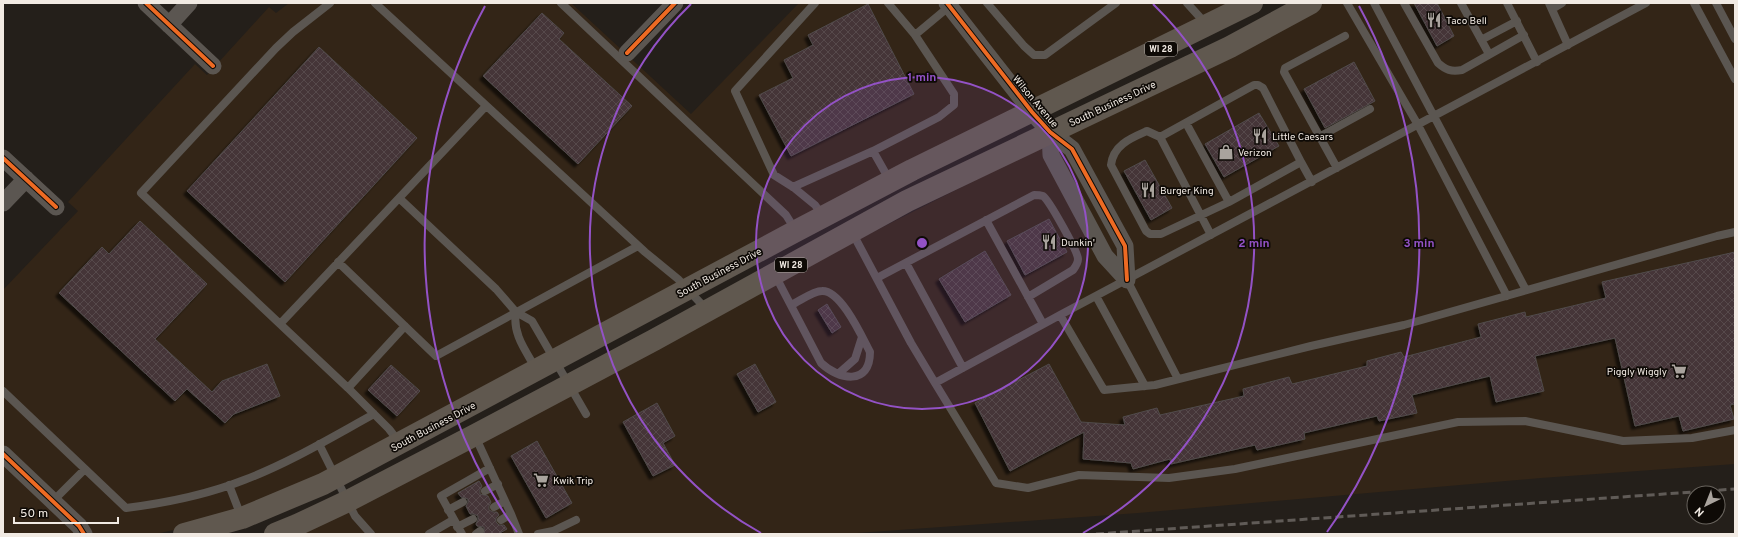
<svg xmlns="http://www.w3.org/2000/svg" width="1738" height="537" font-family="Overpass,sans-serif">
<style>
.built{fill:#332517}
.building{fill:url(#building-cross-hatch);stroke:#504b4a;filter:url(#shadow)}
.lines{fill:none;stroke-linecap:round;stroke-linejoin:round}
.lane{stroke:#5b5651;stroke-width:8}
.street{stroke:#5b5651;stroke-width:17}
.primary{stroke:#60584f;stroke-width:22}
.rail{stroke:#605b57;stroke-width:3;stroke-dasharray:8 4;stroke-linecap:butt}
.cycleway-casing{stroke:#0e0a06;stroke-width:6}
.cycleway{stroke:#ed6a23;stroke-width:4}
.ring{fill:none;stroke:#9352c6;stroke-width:2}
.labels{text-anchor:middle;stroke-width:3.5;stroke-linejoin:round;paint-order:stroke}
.shield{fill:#0e0a06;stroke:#ada7a1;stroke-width:1}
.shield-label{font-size:9px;font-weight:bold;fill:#f1eae3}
.poi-label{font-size:10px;fill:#f1eae3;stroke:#0e0a06;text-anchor:start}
.street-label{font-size:10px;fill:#f1eae3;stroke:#0e0a06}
.centre{fill:#9352c6;stroke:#0e0a06;stroke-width:2}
.ring-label{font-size:12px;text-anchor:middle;font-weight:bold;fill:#9352c6;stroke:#0e0a06;stroke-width:3.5;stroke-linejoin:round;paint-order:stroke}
</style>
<defs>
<pattern id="building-cross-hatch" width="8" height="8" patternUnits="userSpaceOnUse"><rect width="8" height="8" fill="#453439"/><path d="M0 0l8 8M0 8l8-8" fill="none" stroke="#57484c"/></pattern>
<filter id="shadow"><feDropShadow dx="-3.5" dy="3.5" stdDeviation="1" flood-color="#0009"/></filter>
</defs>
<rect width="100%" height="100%" fill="#241f1a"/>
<path class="built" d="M289,3H571L691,114L799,3H1231L347,465L204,523L156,534H3V290L78,211L68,202L195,64L207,75L269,7L276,13Z
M1325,3H1735V464L1541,478L1138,513L843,534H302L802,268Z"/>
<path class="building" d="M1414,3H1437L1454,36L1437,46Z
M868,4L914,94L791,156L759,95L793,78L784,60L813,45L808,35Z
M542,13L564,33L559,39L632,106L578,164L483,76Z
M319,47L417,138L285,282L187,191Z
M1354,62L1375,101L1325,128L1304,89Z
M1259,113L1279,146L1224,177L1205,144Z
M1145,160L1172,208L1151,220L1124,171Z
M1049,219L1067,252L1025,275L1007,241Z
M140,221L207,284L155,339L212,392L222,381L267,364L280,396L234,414L225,423L187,389L175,401L59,293L102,247L109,254Z
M985,251L1011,295L965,322L939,279Z
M1735,252V404L1730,405L1734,419L1683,431L1679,416L1635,426L1615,338L1535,356L1544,391L1496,402L1490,376L1412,395L1417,413L1379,421L1377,416L1304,433L1305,439L1257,450L1255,445L1171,464L1170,459L1133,469L1131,463L1083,459L1084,432L1010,471L975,403L1049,364L1081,422L1125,425L1123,417L1157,408L1160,415L1244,396L1243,389L1289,377L1292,384L1367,366V361L1401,352L1404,357L1481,337L1478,324L1525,312L1526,317L1606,298L1602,282Z
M827,304L841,327L832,333L818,310Z
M755,364L776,402L758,412L737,374Z
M391,365L420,391L397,416L368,390Z
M657,403L675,436L663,443L675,465L653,476L623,422Z
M537,441L572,503L546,518L511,456Z
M479,481L482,486L480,490V494L488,496L491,502L489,506V510L493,512H497L499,515L496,518V522L499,525H504L507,529L498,534H484V527L477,526L476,524L478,520V516L474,514H470L466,506L468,503V499L461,497L458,493Z"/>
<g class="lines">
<path class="lane" d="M330,3L293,32L276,48L141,193L348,388L389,429L399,442
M375,3L645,252L678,279L707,310
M561,3L786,215L796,231
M815,3L735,91L774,175L793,187L815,205L823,216
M888,3L915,35L951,5
M987,3L1024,46L1034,55H1045L1116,3
M1187,3L1206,24
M1347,3L1418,125L1507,296
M1374,3L1526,290
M1404,3L1438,63C1446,70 1451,72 1462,70L1524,35
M1461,3L1489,54
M1507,3L1537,62
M1549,3L1568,45
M1694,3L1735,79
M1716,3L1735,39
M1552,9L1562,3
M1481,40L1517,21
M1186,123L1229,202
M1160,137L1254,85H1258L1263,88L1301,162L1229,202L1161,234H1150L1146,231L1111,165C1113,145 1131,138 1147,131L1160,137L1211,235
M1319,137L1370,109
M1301,162L1312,182
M1337,168L1284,72L1285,68L1345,36
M890,181L873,151L939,117L954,105V94L915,35
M793,187L873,151
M399,198L496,289L516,312L532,321L586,414
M986,220L1043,324
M852,232L911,343L935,383L1060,315L1646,3
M338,262L436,356L638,246
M906,263L963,368
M775,275L821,363C839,380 870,386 870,352C862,337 841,290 822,291C813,291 800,301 791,305
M877,278L1034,195C1036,195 1040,195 1043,196C1049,200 1078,252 1078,259C1078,263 1076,266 1073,270L1028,297
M1127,280L1178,379
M1096,296L1145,386
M516,312C512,334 526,351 536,369
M1060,315L1104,390L1155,385L1311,346L1404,325L1717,236L1735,232
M280,324L486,106
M838,374L855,359L862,337
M935,383L996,483L1028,488L1079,475L1169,478L1235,469L1458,422L1525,421L1623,441L1692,438L1735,430
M348,388L405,326
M3,391L126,508C166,503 206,495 244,480C289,463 332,437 374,414
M475,436L511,514L501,520
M319,444L355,516L371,534
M229,485L241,516
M485,491L498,484
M53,501L85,469
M494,507L505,501
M448,510L463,502
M511,514L519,534
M457,527L473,519
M429,534L453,520
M462,534L441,496L490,468
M476,534L480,531
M538,534L553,531L576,520"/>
<path class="street" d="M146,3L213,66
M947,3L1032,112L1050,132L1072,149L1125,246L1127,280
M169,25L189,3
M627,53L675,3
M1050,132L1051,155L1105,256L1127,280
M3,158L56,207
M3,203L26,179
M3,454L79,526L84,534"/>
<path class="primary" d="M184,534L242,518L323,484L796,231L912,170L1252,3
M275,534L297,525L348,501L475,435L654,340L907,201L1230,47L1311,3"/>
<path class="rail" d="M1096,534L1735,489"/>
<g class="cycleway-casing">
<path id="cycleway" d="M146,3L213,66
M947,3L1032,112L1050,132L1072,149L1125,246L1127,280
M627,53L675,3
M3,158L56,207
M3,454L79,526L84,534"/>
</g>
<use href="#cycleway" class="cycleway"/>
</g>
<circle cx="922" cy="243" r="166" fill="#9352c6" fill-opacity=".12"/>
<g class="ring">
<circle cx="922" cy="243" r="166"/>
<path d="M761 533A332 332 0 0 1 691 4M1153 4A332 332 0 0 1 1083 533"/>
<path d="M517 532A497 497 0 0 1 485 6M1359 6A497 497 0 0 1 1327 532"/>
</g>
<defs>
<g id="restaurant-bare" transform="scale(1.2)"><path d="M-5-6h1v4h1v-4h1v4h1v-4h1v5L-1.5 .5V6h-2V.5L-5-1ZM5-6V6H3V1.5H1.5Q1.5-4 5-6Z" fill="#a9a39d" stroke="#0e0a06" stroke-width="2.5" paint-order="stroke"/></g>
<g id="shop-bare" transform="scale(1.2)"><path d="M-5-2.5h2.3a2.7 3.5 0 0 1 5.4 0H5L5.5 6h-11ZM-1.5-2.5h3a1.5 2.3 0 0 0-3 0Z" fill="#a9a39d" stroke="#0e0a06" stroke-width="2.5" paint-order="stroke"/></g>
<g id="supermarket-bare" transform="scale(1.2)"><path d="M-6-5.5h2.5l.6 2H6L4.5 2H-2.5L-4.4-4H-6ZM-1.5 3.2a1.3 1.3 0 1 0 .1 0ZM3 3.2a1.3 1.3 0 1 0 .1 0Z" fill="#a9a39d" stroke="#0e0a06" stroke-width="2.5" paint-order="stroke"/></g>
</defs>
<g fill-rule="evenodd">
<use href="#restaurant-bare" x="1434" y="20"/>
<use href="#restaurant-bare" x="1260" y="136"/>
<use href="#shop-bare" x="1226" y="152"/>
<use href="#restaurant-bare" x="1148" y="190"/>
<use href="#restaurant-bare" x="1049" y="242"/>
<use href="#supermarket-bare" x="1679" y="371"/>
<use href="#supermarket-bare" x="541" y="480"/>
</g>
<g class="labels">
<g class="shield">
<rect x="1145" y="42" width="32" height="14" rx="3"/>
<rect x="775" y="258" width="32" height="14" rx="3"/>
</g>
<g class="shield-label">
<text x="1161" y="52">WI 28</text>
<text x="791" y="268">WI 28</text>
</g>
<g class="poi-label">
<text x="1446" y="24">Taco Bell</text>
<text x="1272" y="140">Little Caesars</text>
<text x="1238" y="156">Verizon</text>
<text x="1160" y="194">Burger King</text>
<text x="1061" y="246">Dunkin'</text>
<text x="1667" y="375" text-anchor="end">Piggly Wiggly</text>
<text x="553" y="484">Kwik Trip</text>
</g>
<g class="street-label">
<text transform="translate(1036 101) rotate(50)" y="4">Wilson Avenue</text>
<text transform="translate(1112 103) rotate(-25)" y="4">South Business Drive</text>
<text transform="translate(719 272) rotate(-28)" y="4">South Business Drive</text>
<text transform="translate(433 426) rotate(-28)" y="4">South Business Drive</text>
</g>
</g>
<circle cx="922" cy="243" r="6" class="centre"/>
<g class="ring-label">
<text x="922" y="81">1 min</text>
<text x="1254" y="247">2 min</text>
<text x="1419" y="247">3 min</text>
</g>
<rect width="1738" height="537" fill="none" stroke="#f1eae3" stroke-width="8"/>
<g transform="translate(1706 505) rotate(223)"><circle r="19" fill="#0e0a06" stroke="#69645e"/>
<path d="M0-3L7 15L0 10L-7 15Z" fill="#a9a39d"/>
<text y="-6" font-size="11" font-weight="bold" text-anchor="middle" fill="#f1eae3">N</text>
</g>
<path d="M14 517v6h104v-6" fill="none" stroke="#f1eae3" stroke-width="2"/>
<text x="20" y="517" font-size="12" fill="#f1eae3" stroke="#0e0a06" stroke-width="3" paint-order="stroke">50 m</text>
</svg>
